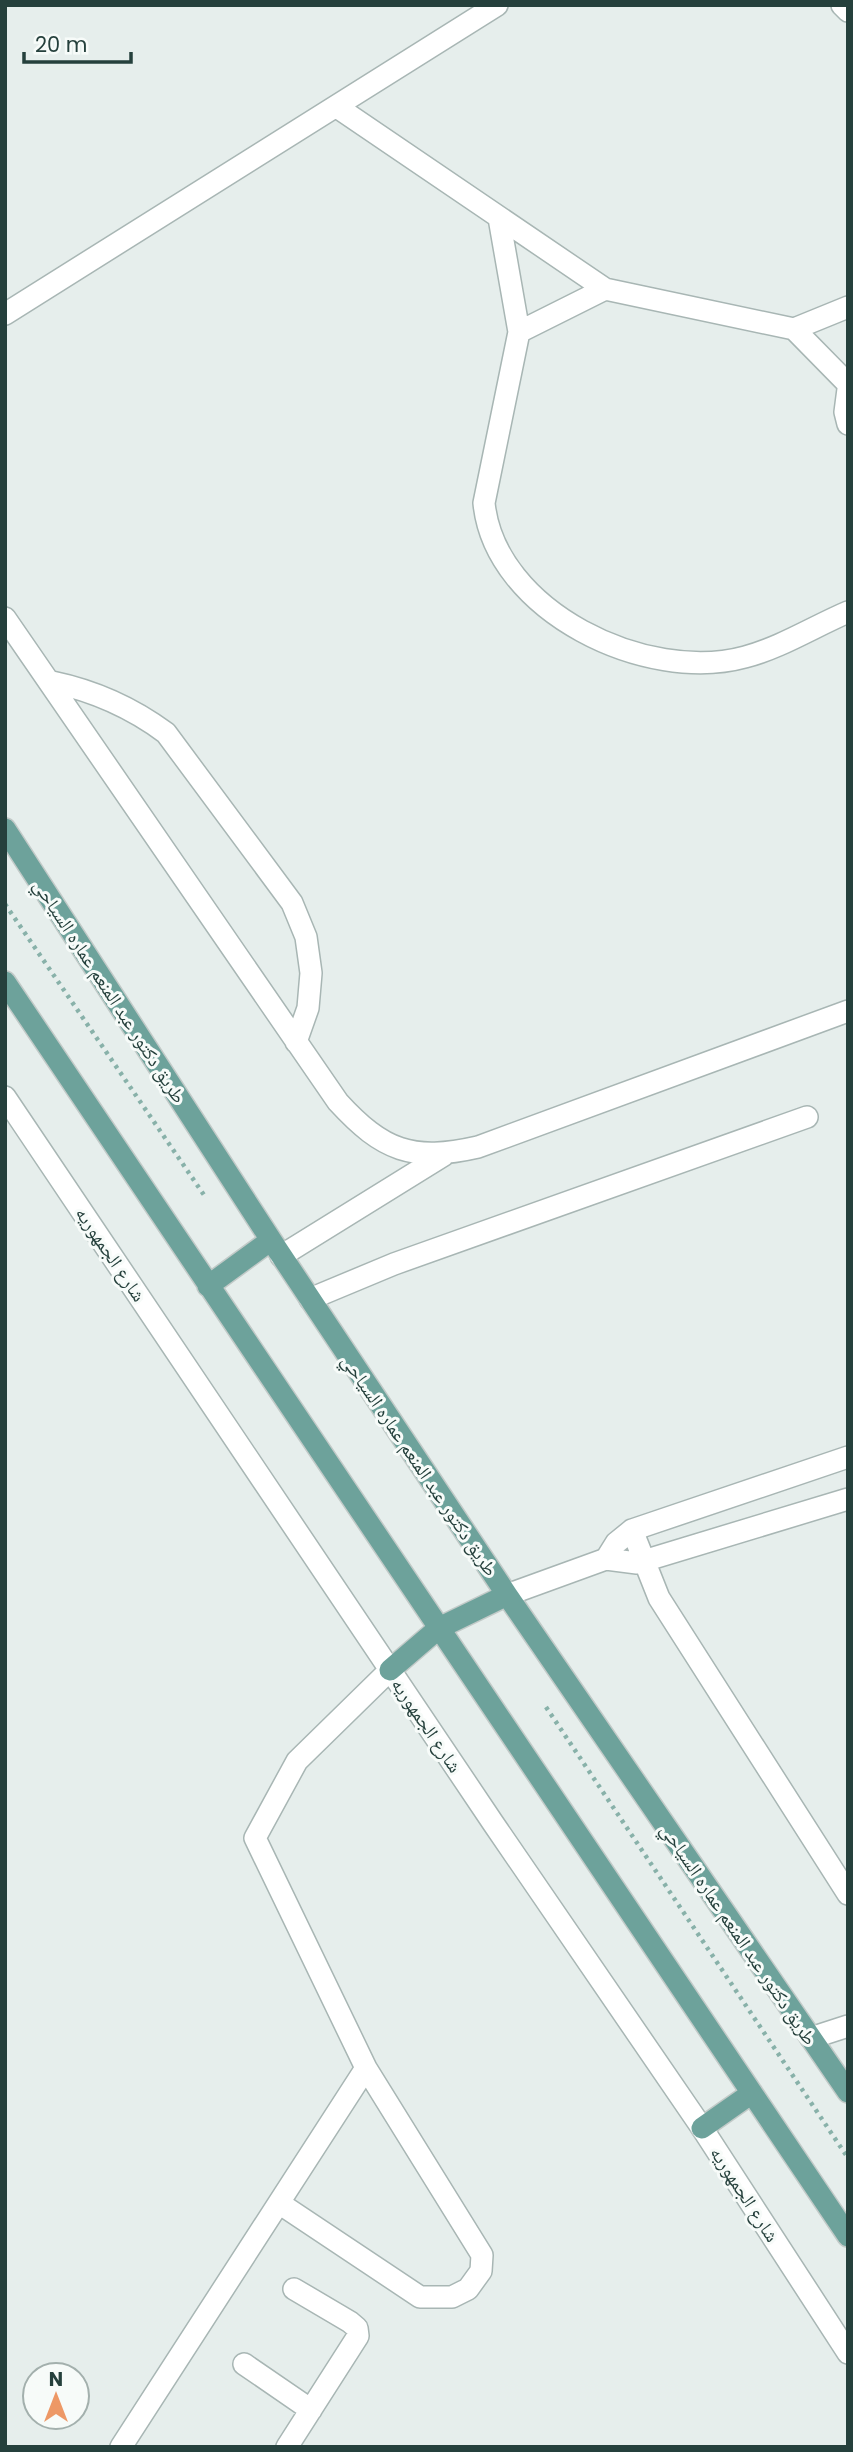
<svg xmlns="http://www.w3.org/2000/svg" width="853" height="2452" font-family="Poppins,'Noto Naskh Arabic',sans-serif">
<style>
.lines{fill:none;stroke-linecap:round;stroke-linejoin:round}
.minor-casing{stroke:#a8b6b4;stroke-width:24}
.major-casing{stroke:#c2cac8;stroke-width:24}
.path{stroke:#88b1a9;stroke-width:4.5;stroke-dasharray:3.5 5;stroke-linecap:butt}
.minor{stroke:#fff;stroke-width:21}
.major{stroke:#6da29b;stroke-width:21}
.labels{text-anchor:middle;stroke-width:6;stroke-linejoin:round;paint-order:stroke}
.street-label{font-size:19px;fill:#25403c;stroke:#f7fbf9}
</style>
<rect width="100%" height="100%" fill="#e6eeec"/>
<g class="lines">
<g class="minor-casing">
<path id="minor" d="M842,5L848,11
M337,107L605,289L794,329L848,307
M499,218L519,332L484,503C495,612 647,684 745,657C780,648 815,626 848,612
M5,314L497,5
M794,329L848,384
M519,332L605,289
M848,389L845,412L848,424
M5,618L338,1102C383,1151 412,1162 478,1147L848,1011
M52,682C95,691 131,707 166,733L292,903L306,937L311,973L308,1008L296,1042
M5,1097L493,1823L702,2128L848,2353
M281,1256L444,1155
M310,1299L394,1264L807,1117
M632,1530L659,1598L848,1894
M606,1559L616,1543L632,1530L848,1457
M507,1595L606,1559L637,1563L848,1499
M811,2038L848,2026
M279,2203L420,2297H452L468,2289L481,2271L482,2255L366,2068
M244,2364L311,2410
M121,2447L366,2068L255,1838L297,1761L390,1670
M287,2447L358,2336L357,2328L350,2322L294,2289"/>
</g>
<g class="major-casing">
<path id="major" d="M5,829L271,1240L507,1595L848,2092
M5,982L848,2236
M208,1286L271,1240
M390,1670L439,1628L507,1595
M702,2128L752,2093"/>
</g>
<path class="path" d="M5,904L204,1195
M546,1707L848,2158"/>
<use href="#minor" class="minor"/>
<use href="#major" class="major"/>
</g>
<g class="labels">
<g class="street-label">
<text transform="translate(110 991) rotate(57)" y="7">طريق دكتور عبد المنعم عماره السياحي</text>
<text transform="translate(111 1254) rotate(56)" y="7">شارع الجمهوريه</text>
<text transform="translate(420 1465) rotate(56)" y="7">طريق دكتور عبد المنعم عماره السياحي</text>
<text transform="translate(427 1725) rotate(56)" y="7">شارع الجمهوريه</text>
<text transform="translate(739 1934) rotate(56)" y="7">طريق دكتور عبد المنعم عماره السياحي</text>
<text transform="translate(745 2194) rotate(57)" y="7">شارع الجمهوريه</text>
</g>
</g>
<rect width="853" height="2452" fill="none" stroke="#25403c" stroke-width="14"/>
<g transform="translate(56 2396)"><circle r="33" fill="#f7fbf9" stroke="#a3b0ad" stroke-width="2"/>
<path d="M0-5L12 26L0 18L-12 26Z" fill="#ed9866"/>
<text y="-10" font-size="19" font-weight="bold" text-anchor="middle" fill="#25403c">N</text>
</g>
<path d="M24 52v10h107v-10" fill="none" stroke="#25403c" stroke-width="3.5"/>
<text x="35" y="52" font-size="21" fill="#25403c" stroke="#f7fbf9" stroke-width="5" paint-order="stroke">20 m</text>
</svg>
